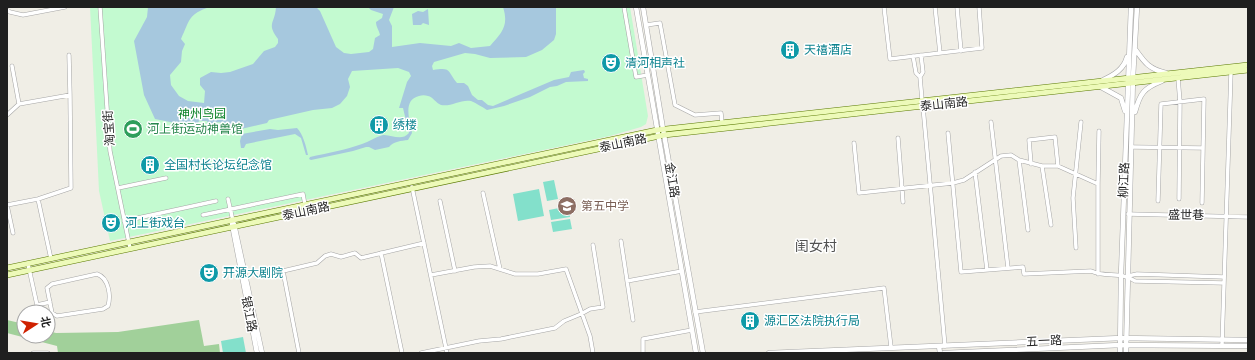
<svg xmlns="http://www.w3.org/2000/svg" width="1255" height="360" font-family="Arial,'Noto Sans SC',sans-serif">
<style>
.forest{fill:#a1d09a}
.park{fill:#c3fad0}
.pitch{fill:#83e0cb}
.water{fill:#a6c8de}
.lines{fill:none;stroke-linecap:round;stroke-linejoin:round}
.minor-casing{stroke:#a6a6a6;stroke-width:4.5}
.tertiary-casing{stroke:#a6a6a6;stroke-width:5.5}
.secondary-casing{stroke:#5a7903;stroke-width:6}
.minor{stroke:#fff;stroke-width:3.5}
.tertiary{stroke:#fff;stroke-width:4.5}
.secondary{stroke:#edfab9;stroke-width:5}
.labels{text-anchor:middle;stroke-width:3;stroke-linejoin:round;paint-order:stroke}
.culture-label{font-size:12px;fill:#0d838f;stroke:#fff;text-anchor:start}
.street-label{font-size:12px;fill:#1f1f1f;stroke:#fff}
.park-label{font-size:12px;fill:#0a8127;stroke:#fff}
.leisure-label{font-size:12px;fill:#27864d;stroke:#fff;text-anchor:start}
.education-label{font-size:12px;fill:#785e54;stroke:#fff;text-anchor:start}
.quarter-label{font-size:14px;fill:#525252;stroke:#fff}
</style>
<rect width="100%" height="100%" fill="#f0eee6"/>
<path class="forest" d="M7,320L24,324V336H48V331L56,333L118,332L199,320L204,346L219,344L220,353H58L57,346L7,333Z"/>
<path class="park" d="M90,7H630L648,116L646,124L641,127L610,136L110,241L99,191Z"/>
<path class="pitch" d="M554,180L558,199L547,201L543,182Z
M539,189L544,216L518,221L513,194Z
M569,206L570,217L551,220L549,210Z
M570,219L572,229L553,232L551,222Z
M243,337L246,353H223L221,341Z"/>
<path class="water" d="M148,7H210C188,14 190,20 181,39L185,44L182,51L181,62L170,75L171,85L179,96L188,101L204,103L205,91L200,85V78L211,72L221,73L230,72L253,64L264,51L275,47L278,43V39C266,23 275,24 276,7H316L320,11L336,47L344,53L351,54L369,52L373,49L375,38L380,35C379,30 376,27 376,22L382,18L383,14L371,10L368,7H394L389,20L392,26V47L420,43L451,46L459,43L471,48L490,46C502,32 509,26 503,7H556V34L554,40L542,50L526,57L490,58L475,54L465,53L434,62L432,66L433,70C452,67 447,71 457,83H464L468,86L472,95L478,100H482L488,105L493,106L554,80L569,77L571,72L584,70L585,72L583,74L584,78L588,79V81L566,82L557,86L550,87L530,97L504,106L487,110C482,107 476,103 471,101C461,99 451,107 441,105C436,103 433,97 428,96C425,95 422,95 419,96C402,100 410,121 412,133L408,140C401,141 394,141 389,147L375,150L369,147H366L353,151L311,160L309,159L310,157C327,153 346,150 362,144C369,142 375,137 383,135C391,134 401,142 409,133L403,108H399L407,82L411,76L409,72L398,68L352,71L348,79L350,87L347,96L340,104L332,108L313,110L269,120L267,123L241,129L239,127H231L219,122L208,124L207,121H199L198,123L180,124L155,119L144,95L134,41L147,17Z
M428,9L429,25L423,23L421,25H413L412,14L418,11L423,12Z
M297,128C303,134 306,146 308,155H306L301,138L295,134L246,144L244,148H241L240,141L242,134L270,129L278,130Z"/>
<g class="lines">
<g class="minor-casing">
<path id="minor" d="M100,7L110,151L130,248
M624,7L636,77L648,75
M884,7L890,59L982,48L979,7
M935,7L940,53
M957,7L961,51
M7,10L10,12L23,15L65,7
M646,25L660,23L675,105L695,115L721,113L722,122
M69,55L70,95
M921,55L923,72L920,77L922,100
M913,56L916,73L920,77
M12,66L19,104
M1178,78L1180,102L1179,199
M923,107L945,346
M7,115L19,104L70,95L71,188L38,199L7,205V204
M991,122L1008,268
M948,133L961,272L1023,267L1024,274L1091,271C1106,278 1121,271 1135,281L1224,283
M898,138L903,202
M854,143L859,193L953,183L964,180L1001,156L1011,155L1019,160L1028,230
M1132,147L1203,148
M1019,160L1042,166H1058L1098,184V274
M1031,164L1029,140L1055,137L1058,166
M1042,166L1051,225
M975,172L987,270
M1098,184L1099,131
M412,187L447,353
M118,188L166,178
M483,193L500,269
M38,199L51,259
M228,199L233,221
M440,201L455,271
M1158,201L1161,104L1204,99L1202,203
M7,205L13,233
M1128,214L1248,217
M203,215L303,194L305,205
M124,221L216,201
M621,241L633,320
M1076,248L1073,198L1081,122
M381,253L402,353
M28,264L37,305L50,302
M97,274C109,278 111,296 108,306L103,309L57,316L52,313L47,288L52,284Z
M431,275L474,267L490,266L515,274H538L566,269L590,336L593,353
M1128,276L1137,274L1224,277
M627,281L682,271
M695,312L884,288L891,347
M1222,345L1231,72
M33,353H48
M299,353L283,271L317,263L325,256L331,254L341,257L355,253L361,258L424,243
M421,353L479,341L501,339L555,328L564,321L581,314L590,309L603,307L593,245
M643,353V339L692,330"/>
</g>
<g class="tertiary-casing">
<path id="tertiary" d="M636,7L696,353
M643,7L663,129L703,353
M1135,49C1145,63 1149,69 1166,73
M1103,80C1114,75 1124,69 1127,57
M1101,87L1121,98L1125,111
M1135,112C1140,93 1144,88 1162,81
M232,224L257,353
M234,224L262,353
M939,346L940,353
M769,353L1121,338L1248,340
M944,353L1120,345L1248,346
M1120,353L1121,275L1131,7
M1126,353L1133,77L1137,7"/>
</g>
<g class="secondary-casing">
<path id="secondary" d="M7,268L657,130L1248,65
M7,275L664,135L1248,70"/>
</g>
<use href="#minor" class="minor"/>
<use href="#tertiary" class="tertiary"/>
<use href="#secondary" class="secondary"/>
</g>
<defs>
<g id="building-disc" transform="scale(1)"><circle r="9.5" fill="#0f9aa8" stroke="#fff"/><path d="M-4-6H4V6H1V3H-1V6H-4ZM-2.5-4.3h1.7v1.8h-1.7ZM.8-4.3h1.7v1.8H.8ZM-2.5-1h1.7V.8h-1.7ZM.8-1h1.7V.8H.8Z" fill="#fff"/></g>
<g id="theatre-disc" transform="scale(1)"><circle r="9.5" fill="#0f9aa8" stroke="#fff"/><path d="M-5-5.5Q0-4 5-5.5V0Q5 5 0 6Q-5 5-5 0ZM-3.3-2.5H-1v1.5H-3.3ZM1-2.5H3.3v1.5H1ZM-2.8 1Q0 5.5 2.8 1Z" fill="#fff"/></g>
<g id="stadium-disc" transform="scale(1)"><circle r="9.5" fill="#2e9e5b" stroke="#fff"/><path d="M0-5a6.5 5 0 1 0 0 10a6.5 5 0 1 0 0-10ZM-3.5-1.8h7v3.6h-7Z" fill="#fff"/></g>
<g id="school-disc" transform="scale(1)"><circle r="9.5" fill="#8d6e63" stroke="#fff"/><path d="M0-5L7-2L0 1L-7-2ZM-4 1L0 2.5L4 1V4Q0 6-4 4Z" fill="#fff"/></g>
</defs>
<g fill-rule="evenodd">
<use href="#building-disc" x="790" y="50"/>
<use href="#theatre-disc" x="611" y="63"/>
<use href="#building-disc" x="379" y="125"/>
<use href="#stadium-disc" x="133" y="129"/>
<use href="#building-disc" x="150" y="165"/>
<use href="#school-disc" x="567" y="206"/>
<use href="#theatre-disc" x="111" y="223"/>
<use href="#theatre-disc" x="209" y="273"/>
<use href="#building-disc" x="750" y="321"/>
</g>
<g class="labels">
<g class="culture-label">
<text x="804" y="54">天禧酒店</text>
<text x="625" y="67">清河相声社</text>
<text x="393" y="129">绣楼</text>
<text x="164" y="169">全国村长论坛纪念馆</text>
<text x="125" y="227">河上街戏台</text>
<text x="223" y="277">开源大剧院</text>
<text x="764" y="325">源汇区法院执行局</text>
</g>
<g class="street-label">
<text transform="translate(944 104) rotate(-6)" y="4">泰山南路</text>
<text transform="translate(109 128) rotate(-94)" y="4">淘宝街</text>
<text transform="translate(623 143) rotate(-12)" y="4">泰山南路</text>
<text transform="translate(672 180) rotate(80)" y="4">金江路</text>
<text transform="translate(1124 180) rotate(-88)" y="4">柳江路</text>
<text transform="translate(306 211) rotate(-12)" y="4">泰山南路</text>
<text transform="translate(1186 215) rotate(1)" y="4">盛世巷</text>
<text transform="translate(249 314) rotate(79)" y="4">银江路</text>
<text transform="translate(1044 341) rotate(-3)" y="4">五一路</text>
</g>
<g class="park-label">
<text x="202" y="118">神州鸟园</text>
</g>
<g class="leisure-label">
<text x="147" y="133">河上街运动神兽馆</text>
</g>
<g class="education-label">
<text x="581" y="210">第五中学</text>
</g>
<g class="quarter-label">
<text x="816" y="251">闺女村</text>
</g>
</g>
<rect width="1255" height="360" fill="none" stroke="#1f1f1f" stroke-width="16"/>
<g transform="translate(36 324) rotate(78)"><circle r="19" fill="#ffffff" stroke="#a5a5a5"/>
<path d="M0-3L7 15L0 10L-7 15Z" fill="#cf2100"/>
<text y="-6" font-size="11" font-weight="bold" text-anchor="middle" fill="#1f1f1f">北</text>
</g>
</svg>
